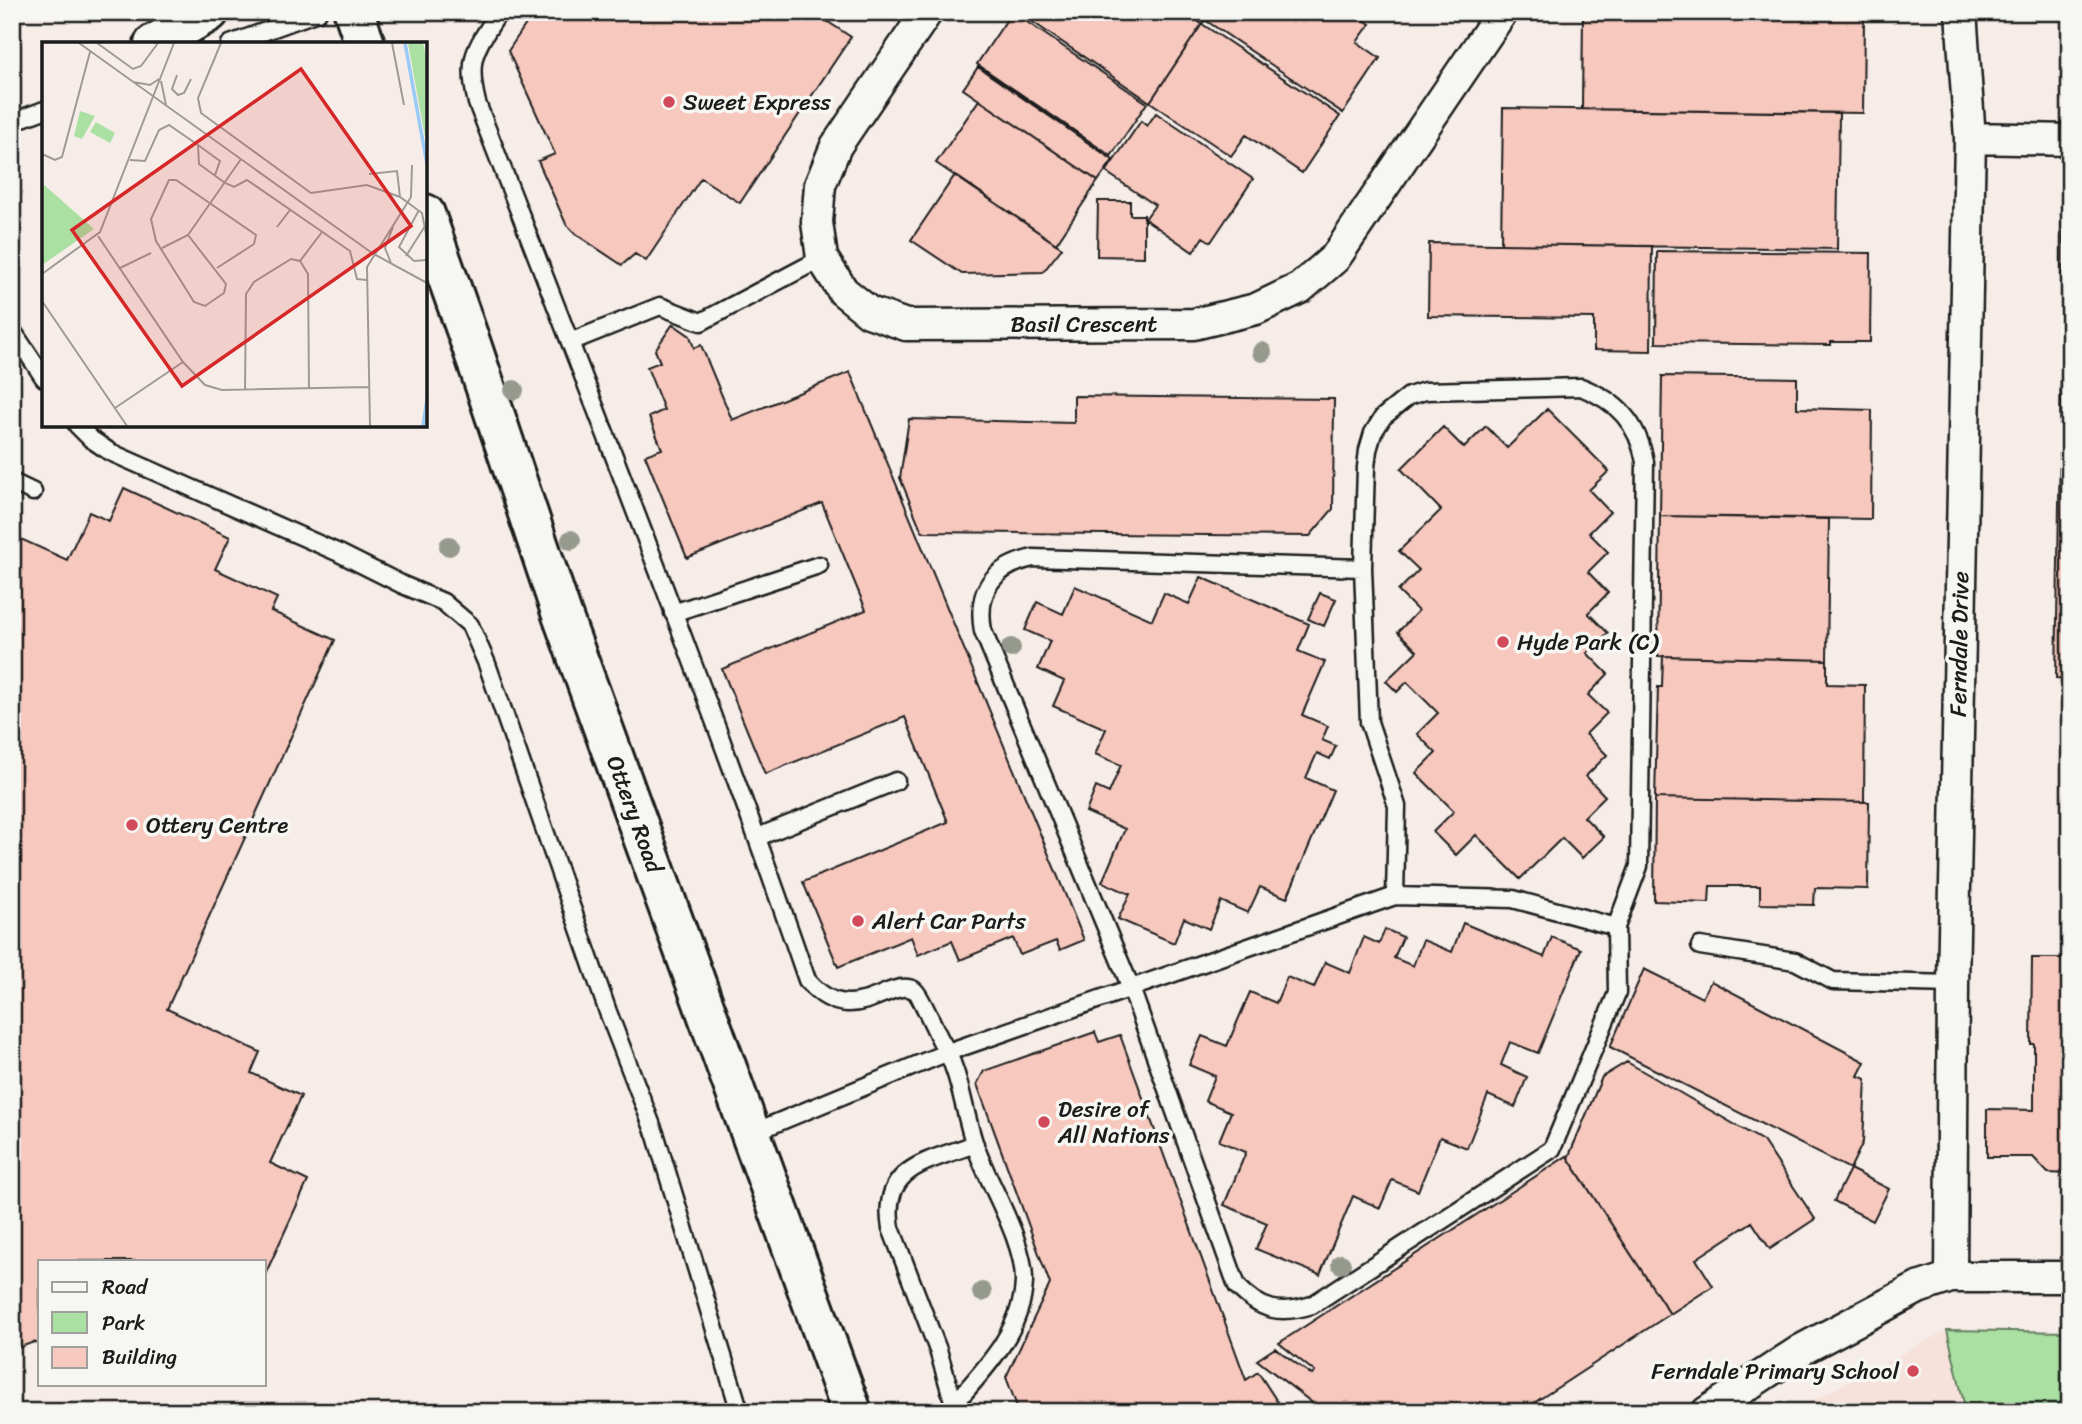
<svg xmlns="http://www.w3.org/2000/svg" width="2082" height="1424" font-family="Sriracha,sans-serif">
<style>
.built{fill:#f6e2db}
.green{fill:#aae0a2;stroke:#637e5f;stroke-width:2}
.building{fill:#f7c8be;stroke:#1c1c1c;stroke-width:2}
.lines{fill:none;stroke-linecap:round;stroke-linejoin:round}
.service-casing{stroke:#1c1c1c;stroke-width:21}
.minor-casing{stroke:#1c1c1c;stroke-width:35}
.tertiary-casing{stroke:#1c1c1c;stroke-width:44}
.service{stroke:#f6f6f2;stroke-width:16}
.minor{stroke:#f6f6f2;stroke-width:30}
.tertiary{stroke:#f6f6f2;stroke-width:38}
.tree{fill:#969a8e}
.poi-dot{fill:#d1495b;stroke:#f6f6f2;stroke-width:2.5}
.labels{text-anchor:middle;stroke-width:7;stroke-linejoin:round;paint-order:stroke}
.poi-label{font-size:23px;fill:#1c1c1c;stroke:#f6f6f2;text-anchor:start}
.street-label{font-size:23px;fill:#1c1c1c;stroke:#f6f6f2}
.inset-river{fill:none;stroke:#99cbf6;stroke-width:3.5}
.inset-road{fill:none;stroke:#9f9996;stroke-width:2}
.view{fill:#d62828;fill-opacity:0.15;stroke:#d62828;stroke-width:3.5}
.inset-edge{fill:none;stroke:#1c1c1c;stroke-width:3.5}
</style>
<rect width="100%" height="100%" fill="#f6ede8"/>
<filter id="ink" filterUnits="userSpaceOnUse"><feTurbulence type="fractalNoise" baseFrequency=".0143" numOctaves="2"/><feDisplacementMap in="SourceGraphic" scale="14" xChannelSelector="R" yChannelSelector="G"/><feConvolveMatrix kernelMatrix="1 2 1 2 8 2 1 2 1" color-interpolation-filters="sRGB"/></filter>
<g filter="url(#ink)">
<path class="built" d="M1947,1330L1966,1412H1791Z"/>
<path class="green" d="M1947,1330L2070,1332V1412H1966Z"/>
<path class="building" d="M534,12H813L851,37L740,203L701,178L646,261L635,254L622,265L577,235L566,224L538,161L555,154L508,51Z
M1012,12L1147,103L1111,156L977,64Z
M1018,12H1185L1202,24L1150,102Z
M1185,12H1210L1202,24Z
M1210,12H1353L1370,24L1357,42L1380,58L1343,113L1205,20Z
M1583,12L1864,16L1863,113L1582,109Z
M1713,12H1835V16L1713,14Z
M2065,12H2070V50L2065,45Z
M1202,24L1340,116L1302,173L1246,135L1231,156L1150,102Z
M978,67L1113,160L1098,181L963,89Z
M979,100L1098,181L1056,244L936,163Z
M1503,108L1839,113L1837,249L1501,244Z
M1156,113L1253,179L1211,242L1203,237L1193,252L1145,219L1155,205L1106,172L1141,121L1147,126Z
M955,175L1062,248L1043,272L962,274L911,240Z
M1098,201H1130V215H1144V257L1097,256Z
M2063,214H2070V448H2060Z
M1429,243L1652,246L1651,351L1594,350V318L1428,316Z
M1657,251L1871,253L1870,342H1831V345L1656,343Z
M673,324L690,336L694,348L701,345L732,420L850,372L1084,940L1060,950L1056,941L1020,955L1013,938L960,960L952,941L918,955L911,937L838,967L803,882L948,822L905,717L765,774L722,669L866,610L822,503L687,558L645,455L662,449L649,417L664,410L647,367L660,362L655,350Z
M1662,376L1797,378V408L1872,410L1871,519L1660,516Z
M1074,396L1334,399L1333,509L1310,536L922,532L900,478L909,419L1074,423Z
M1547,409L1609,471L1589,490L1610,512L1589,533L1608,552L1588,572L1608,593L1588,613L1608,633L1587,653L1608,674L1588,695L1607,713L1586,734L1607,755L1586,776L1605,796L1584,817L1604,837L1582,858L1562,838L1520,879L1476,835L1456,855L1433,832L1454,811L1416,773L1436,753L1417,734L1438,713L1407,682L1397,692L1386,681L1417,651L1398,632L1418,611L1398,591L1419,570L1399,551L1441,510L1401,469L1443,427L1464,448L1486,426L1507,448Z
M2060,448H2070V679L2056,678Z
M124,488L230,537L215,569L277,598L271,611L335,640L167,1009L260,1052L251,1073L301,1096L270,1163L308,1181L264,1277V1261H40V1345L34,1342L12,1350V535L67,560L89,512L109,521Z
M1660,516L1829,519L1827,660L1658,656Z
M1201,577L1309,624L1298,651L1325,662L1302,715L1328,726L1322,740L1336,746L1330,759L1317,753L1306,778L1333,790L1287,898L1260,887L1248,913L1221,901L1209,929L1184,918L1174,943L1118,919L1130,894L1102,882L1125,829L1086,812L1096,787L1109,793L1121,765L1095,754L1106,729L1053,706L1064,681L1038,669L1050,641L1025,630L1037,602L1063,614L1075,586L1152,620L1164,593L1189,604Z
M1320,593L1336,599L1324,626L1308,619Z
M1663,656L1827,660V684L1865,685L1864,802L1655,798L1658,687H1662Z
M1655,798L1869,802L1868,889L1815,888L1814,905L1760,904V886H1710L1709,903L1654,901Z
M1463,923L1544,957L1552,937L1581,949L1538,1053L1510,1042L1501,1065L1527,1077L1515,1107L1488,1095L1467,1148L1440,1137L1418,1191L1392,1180L1380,1208L1353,1196L1320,1275L1256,1249L1267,1223L1224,1205L1246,1152L1219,1141L1231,1112L1205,1101L1215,1076L1189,1065L1202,1036L1227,1046L1250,992L1276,1003L1287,977L1314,988L1325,962L1350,973L1364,937L1379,944L1385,929L1403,937L1394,958L1413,966L1423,940L1452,952Z
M2032,958H2070V1174L2048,1173L2033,1157H1987V1109L2034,1110V1044H2031Z
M1644,969L1702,998L1711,981L1865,1062L1858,1076L1866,1079L1863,1142L1850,1169L1610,1047Z
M1095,1032L1099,1042L1120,1035L1246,1380L1258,1372L1284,1412H1019L1006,1377L1050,1284L977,1084L984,1071Z
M1627,1062L1763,1141L1815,1219L1770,1249L1752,1222L1696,1259L1713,1286L1670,1314L1568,1158L1602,1077Z
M1567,1156L1670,1314L1520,1412H1324L1257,1360L1275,1348L1312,1375L1315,1372L1279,1343Z
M1850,1169L1889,1189L1873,1221L1834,1201Z"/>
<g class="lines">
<g class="service-casing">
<path id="service" d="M499,12C475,50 466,58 477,103C590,394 705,684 807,980C852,1033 889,976 914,990C919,992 936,1032 941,1041C960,1070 963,1109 974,1142C987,1183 1025,1239 1024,1282C1022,1331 985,1369 954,1404L957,1412
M230,44L318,12
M12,122L44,110
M12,330L44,378
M570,342L660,306L701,322L822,258
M77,425L91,439L110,452L339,553L403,585L443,602L470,625L487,664L608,1012L656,1136L740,1412
M12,482L33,492
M1363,568L1033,558C992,567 976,591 983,631L1131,988L1237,1286C1261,1311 1280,1315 1312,1305L1552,1149L1617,993L1616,927L1639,866L1645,462C1638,423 1617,401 1581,387L1425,391L1409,396L1383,417L1373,433L1368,450L1366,467L1363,568L1369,722L1397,806L1395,896
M673,613L819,565
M758,837L896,781
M1700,946L1795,961L1833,981L1953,984
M752,1133L948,1052L1395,896L1513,899L1616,927
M954,1404L938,1350L891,1228C880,1166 928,1162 975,1144"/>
</g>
<g class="minor-casing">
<path id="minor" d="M927,12L836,146L820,185L817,222L822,258L843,291L869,312L906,325L1194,324L1256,309L1300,288L1335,258L1502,12
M1970,138L2070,140
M1951,1277L1953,984L1970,138L1961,12
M1707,1412L1801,1350L1918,1288L1951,1277H2070"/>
</g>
<g class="tertiary-casing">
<path id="tertiary" d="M354,12L365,44
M154,44L209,12
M425,214L471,344L562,615L852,1412"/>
</g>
<use href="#service" class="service"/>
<use href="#minor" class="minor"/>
<use href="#tertiary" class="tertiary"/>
</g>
<g class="tree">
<circle cx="1262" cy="352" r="10"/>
<circle cx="514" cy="390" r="10"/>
<circle cx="571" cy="540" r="10"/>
<circle cx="449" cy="546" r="10"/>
<circle cx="1011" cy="648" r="10"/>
<circle cx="1341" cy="1264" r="10"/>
<circle cx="982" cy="1292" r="10"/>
</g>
</g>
<g class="poi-dot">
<circle cx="669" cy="102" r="7"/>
<circle cx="1503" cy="642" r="7"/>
<circle cx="132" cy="825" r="7"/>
<circle cx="858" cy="921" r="7"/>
<circle cx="1044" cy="1122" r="7"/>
<circle cx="1913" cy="1371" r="7"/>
</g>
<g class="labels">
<g class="poi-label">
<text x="683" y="110">Sweet Express</text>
<text x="1517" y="650">Hyde Park (C)</text>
<text x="146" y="833">Ottery Centre</text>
<text x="872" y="929">Alert Car Parts</text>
<text x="1058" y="1117">Desire of<tspan x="1058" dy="26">All Nations</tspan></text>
<text x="1899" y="1379" text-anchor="end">Ferndale Primary School</text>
</g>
<g class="street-label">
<text x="1084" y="332">Basil Crescent</text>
<text transform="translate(1959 644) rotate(-89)" y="8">Ferndale Drive</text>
<text transform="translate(635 814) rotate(70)" y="8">Ottery Road</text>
</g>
</g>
<g transform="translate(42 42)">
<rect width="385" height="385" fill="#f6ede8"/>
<path d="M366,1H381L385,18V106ZM38,69L53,74L40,97L32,94ZM54,80L73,91L68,101L48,90ZM0,141L52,187L0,223Z" fill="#aae0a2"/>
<path class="inset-river" d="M363,1L385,122M381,384L385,357"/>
<path class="inset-road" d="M37,1L330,211L385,241M55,1L91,27L99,24L116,1M179,1L156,56L159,71L269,151L325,143L358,155L380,171L385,197M350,1L362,63M135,33L130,47L136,53L142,51L149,37M119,39L124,63M91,40L108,43L117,37M156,103L178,119L173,133M0,112L13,118L20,115L48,10M88,118L103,119L117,88L127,83L156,103L157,122L183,141L192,145L205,138L308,209L315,237L325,238M327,132L355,129L358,155M377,168L357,205L372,219L385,218M235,185L248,168M146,193L184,242L182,251L163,264L152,260L114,199L109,177L127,138H134L214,193L212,202L175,226M56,194L141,320L163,343L180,348L327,345M120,206L146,193L199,117M364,214L383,184M258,219L280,190M349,221L343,206L351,185M78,226L109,211M0,232L58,190L132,1M0,259L85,384M203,348L204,252L212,240L249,217L258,219L266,232L267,346M73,366L141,320M328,384L325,225L369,155L370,123"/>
<path class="view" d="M259,27L369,184L140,344L30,188Z"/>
<rect width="385" height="385" class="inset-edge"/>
</g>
<rect width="2082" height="1424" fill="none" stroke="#f6f6f2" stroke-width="42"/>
<rect x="21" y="21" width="2040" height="1382" fill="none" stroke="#1c1c1c" stroke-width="2.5" filter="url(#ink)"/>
<rect x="38" y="1260" width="228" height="126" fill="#f6f6f2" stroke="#9f9f9c" stroke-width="2"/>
<rect x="52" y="1282" width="35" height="10" fill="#f6f6f2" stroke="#9f9f9c" stroke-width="2"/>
<text x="102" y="1294" font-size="21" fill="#1c1c1c">Road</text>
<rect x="52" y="1312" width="35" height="21" fill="#aae0a2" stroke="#9f9f9c" stroke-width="2"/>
<text x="102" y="1330" font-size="21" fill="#1c1c1c">Park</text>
<rect x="52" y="1347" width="35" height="21" fill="#f7c8be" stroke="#9f9f9c" stroke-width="2"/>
<text x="102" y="1364" font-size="21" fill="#1c1c1c">Building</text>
</svg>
